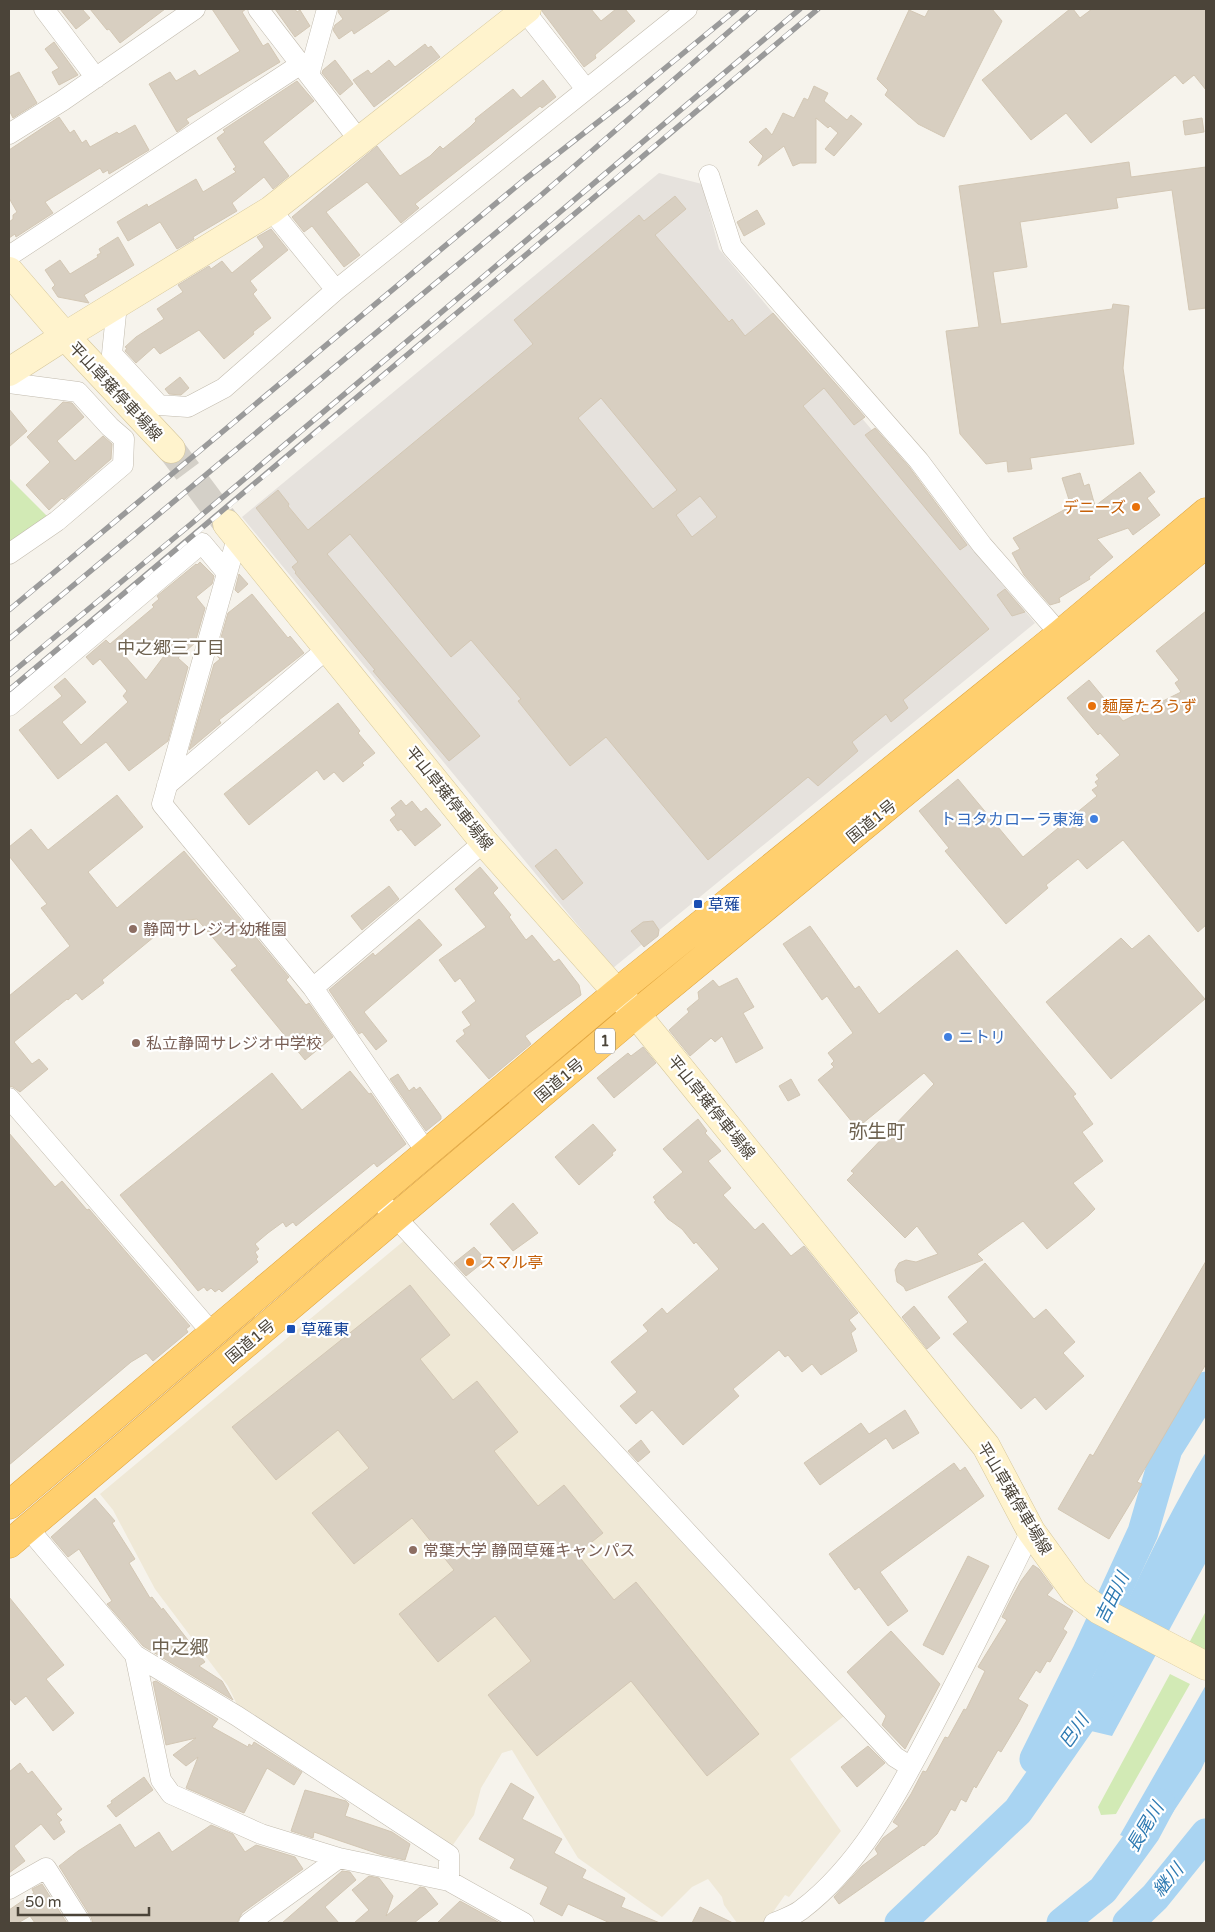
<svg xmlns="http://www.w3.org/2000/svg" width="1215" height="1932" font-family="'Varela Round','Noto Sans JP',sans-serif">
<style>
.industrial{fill:#e6e2dd}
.education{fill:#efe8d6}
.green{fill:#d2eab5}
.water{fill:#a9d4f2}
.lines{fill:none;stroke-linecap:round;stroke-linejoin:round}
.river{stroke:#a9d4f2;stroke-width:31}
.building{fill:#d8cfc1;stroke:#d3c7b4;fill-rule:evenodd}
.secondary-tunnel{stroke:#d4d0c8;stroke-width:28;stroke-dasharray:28 14;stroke-linecap:butt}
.street-casing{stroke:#c2bbae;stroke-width:21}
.secondary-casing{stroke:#d6c79b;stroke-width:29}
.highway-casing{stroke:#e0a43c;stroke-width:29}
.street{stroke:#fff;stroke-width:20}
.secondary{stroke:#fff3cd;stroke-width:28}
.highway{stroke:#ffcf6e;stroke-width:28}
.rail-casing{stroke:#9a9a9a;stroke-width:5.5}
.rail{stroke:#fff;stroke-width:4;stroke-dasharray:11;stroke-linecap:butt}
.food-dot{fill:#e8710a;stroke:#fff;stroke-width:2}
.shop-dot{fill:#3f7fe0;stroke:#fff;stroke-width:2}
.transit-dot{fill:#1a4fb4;stroke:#fff;stroke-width:2}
.education-dot{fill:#8d6e63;stroke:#fff;stroke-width:2}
.labels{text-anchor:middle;stroke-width:4.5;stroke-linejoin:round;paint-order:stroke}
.shield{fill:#fff;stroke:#817c74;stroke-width:1}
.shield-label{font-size:15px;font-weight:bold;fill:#4b4439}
.street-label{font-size:16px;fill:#4b4439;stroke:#fff}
.food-label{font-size:16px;fill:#c56008;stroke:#fff;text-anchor:start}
.shop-label{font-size:16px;fill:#366cbe;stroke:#fff;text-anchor:end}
.transit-label{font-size:16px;fill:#164399;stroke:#fff;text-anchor:start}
.education-label{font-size:16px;fill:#785e54;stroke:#fff;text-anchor:start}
.neighbourhood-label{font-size:18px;fill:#6e6250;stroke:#fff}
.water-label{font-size:18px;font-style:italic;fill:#2e7ab2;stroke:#fff}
.quarter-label{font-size:19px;fill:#6e6250;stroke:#fff}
</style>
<rect width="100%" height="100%" fill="#f6f3ec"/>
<path class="industrial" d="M659,173L702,184L719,249L1035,623L613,968L242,517Z"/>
<path class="education" d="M406,1239L844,1716L790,1759L841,1831L789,1897L785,1895L766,1922L737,1923L724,1905L722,1897L708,1879L692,1887L662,1917L578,1858L512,1750L502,1753L481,1788L474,1815L450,1849L243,1717L228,1686L155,1589L113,1510L100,1494Z"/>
<path class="green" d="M9,478L49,518L9,545Z
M1206,1611V1654L1188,1645Z
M1170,1674L1190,1684L1116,1814L1101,1815L1098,1807Z"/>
<path class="water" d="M1206,1452V1562L1112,1736L1070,1726C1113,1635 1153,1538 1206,1452Z
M1206,1685V1759L1201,1770L1150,1847L1120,1835Z"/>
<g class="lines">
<path class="river" d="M1035,1759L1087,1654L1143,1532L1167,1449L1206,1387
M900,1923L1018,1811L1089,1709L1099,1692
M1062,1923L1103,1890L1145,1832L1160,1804
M1128,1923L1155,1897L1206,1834"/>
</g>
<path class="building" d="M60,9H82L90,18L76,29Z
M90,9H165L120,43L109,29L107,30Z
M212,9H246L242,12L263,46L268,43L280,62L186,119L189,123L177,132L149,84L170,72L176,81L195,70L199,76L240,51Z
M275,9H295L297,12L300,10L310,26L295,37Z
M339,9H391L354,34L352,30L339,39L333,30L335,25L343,19L338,12Z
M542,9H591L601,21L616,9H625L635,21L595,55L596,58L584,67L542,11Z
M929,9H992L1002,21L944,137L918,124L885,95L888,90L877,79L909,10L925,17Z
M1070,9H1073L1080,18L1092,9H1206V90L1194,75L1183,84L1175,75L1091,143L1066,113L1031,140L982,80Z
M54,42L78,75L59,85L52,72L59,68L45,49Z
M425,44L428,48L431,46L440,57L374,107L353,80L368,70L371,74L389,60L395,67Z
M335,60L353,84L340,95L322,73L323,70Z
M19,72L37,103L13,118L9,110V77Z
M543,80L556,97L542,108L540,106L415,204L419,208L401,223L367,182L326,212L360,255L344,267L312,226L304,232L292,217L377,146L400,176L430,156L440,146L443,149L470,127L476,121L475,119L513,89L521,98Z
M297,81L314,101L263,142L289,176L273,189L264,177L232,203L237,211L193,237L194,239L177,249L160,222L128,241L117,222L147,204L148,207L196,179L203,192L236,172L233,169L236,167L217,138L225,132L223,130Z
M814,86L828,93L824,101L847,120L851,115L862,124L834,156L825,149L838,133L830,126L828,128L816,118V163H800L793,166L784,146L758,166L763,156L749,142L766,128L772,135L783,113L794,118L804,98L808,100Z
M59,117L70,133L74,130L82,143L86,140L90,147L117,132L119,134L135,125L149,150L109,174L108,170L103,173L100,168L45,202L53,213L16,237L15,234L9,238V222L13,219V215L17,212L9,198V150Z
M1202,118L1204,132L1185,135L1183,121Z
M1129,162L1131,177L1206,167V308L1189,310L1172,190L1116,198L1118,208L1020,222L1027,267L993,272L1001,324L1112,309L1113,304L1129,306L1123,368L1134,444L1030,458L1032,469L1008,472L1007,461L986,464L960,434L946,331L979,327L959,186Z
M675,196L686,209L655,235L729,322L732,319L745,336L773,313L865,417L854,425L824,388L803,406L989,629L903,700L908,708L891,722L886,714L852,742L858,751L818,786L808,777L708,860L606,737L570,766L518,701L521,699L471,640L451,657L350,534L327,554L480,736L449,761L373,671L375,670L295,573L296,572L292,567L298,562L256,508L278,490L289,504L288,506L308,530L533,344L514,320L639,215L644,221ZM601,398L677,490L653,509L578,418ZM700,496L717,517L692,537L676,515Z
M757,210L765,224L744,236L737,222Z
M271,229L288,250L250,281L257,290L253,294L271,318L253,332L254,334L224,359L199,330L160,354L154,347L136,363L125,351L127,348L125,347L136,337L164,319L157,309L183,292L178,285L209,266L211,269L222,261L232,273L264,247L257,237Z
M118,237L134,265L84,295L89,303L58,297L52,288L55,285L45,270L60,260L70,274L98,257L97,255L101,253L99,249Z
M180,377L189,388L181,395L169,394L165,389Z
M63,402L72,403L84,417L57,441L75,461L103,436L112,444L111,459L64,500L62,498L49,510L26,485L50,462L27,437Z
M9,409L27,431L9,447Z
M875,428L910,468L967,545L960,550L865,435Z
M1140,472L1155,492L1147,498L1160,515L1133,535L1128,528L1097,539L1113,557L1089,577L1090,579L1059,598L1060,602L1050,605L1024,575L1012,553L1020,549L1013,538L1071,506L1062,478L1080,473L1084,486L1089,484L1095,506Z
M200,562L214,576L212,584L196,597L205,608L195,643L178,658L188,667L168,741L129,771L106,742L58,779L19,730L62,696L54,687L65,678L86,702L62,722L81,745L128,702L123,696L127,691L100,659L93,665L86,657L106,640L110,644L154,607L152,605L159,599L157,596L196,564L197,565ZM144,638L164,656L146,680L124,655Z
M239,574L248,584L238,593L235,590Z
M1005,589L1025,612L1012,616L997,595Z
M252,594L288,638L290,636L304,653L219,720L221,723L189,750L214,664L220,659L216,655L228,613Z
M1206,611V925L1198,932L1123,840L1087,869L1078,859L1046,885L1048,888L1006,924L945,851L949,848L919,811L958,779L1023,857L1097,796L1092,790L1098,786L1095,782L1099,779L1096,775L1120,755L1100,733L1098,735L1067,698L1089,680L1123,721L1181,692L1175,683L1179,680L1156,651Z
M338,703L360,731L358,733L375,753L362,763L364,765L343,782L334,772L324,780L317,770L249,825L224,794Z
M117,795L143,827L88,872L117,908L184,851L289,977L286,980L306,1005L309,1003L333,1037L305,1060L231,970L237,966L197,919L172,922L102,980L104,983L82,1000L76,993L68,1000L67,999L14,1042L32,1064L39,1059L48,1069L20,1092L13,1087L9,1086V996L70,946L41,908L47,904L9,856V847L31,829L48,850Z
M401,800L406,806L412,801L421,812L426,808L441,825L415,846L401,829L398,831L390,820L396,815L391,808Z
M556,849L583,883L563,900L535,866Z
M480,867L498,888L493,893L511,915L509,917L526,940L532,935L554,962L559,959L579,985L581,995L525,1036L531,1044L489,1079L456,1041L465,1034L463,1030L471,1025L462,1012L476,1001L460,978L455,982L439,960L486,927L455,889Z
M389,886L399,899L362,930L351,916Z
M419,919L442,945L364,1012L387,1041L376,1050L362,1032L359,1034L329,990L373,953L375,956Z
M653,921L659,930L658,936L644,947L631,931L643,922Z
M810,926L855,989L859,986L879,1014L957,950L1076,1094L1073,1096L1093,1124L1082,1132L1103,1161L1073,1183L1095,1209L1089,1215L1047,1249L1023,1221L977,1254L983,1260L906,1291L904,1287L897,1282L895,1270L899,1263L906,1260L916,1262L938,1254L917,1226L905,1238L847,1180L854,1173L851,1171L934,1084L924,1073L857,1128L818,1080L834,1067L831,1064L834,1061L828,1053L853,1033L827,996L822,1000L783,944Z
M1149,935L1205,999L1111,1079L1046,1002L1121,938L1132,949Z
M737,978L754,1007L743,1013L763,1048L736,1063L722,1036L715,1042L711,1038L690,1056L669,1030L689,1012L687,1009L699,999L698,992L713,980L719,987Z
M643,1047L656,1063L614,1098L597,1078L628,1053L631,1056Z
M350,1071L369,1094L371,1093L406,1144L377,1167L374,1163L296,1226L293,1222L286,1227L283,1222L268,1233L255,1244L259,1249L255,1252L258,1257L256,1259L258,1262L222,1292L219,1289L215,1292L211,1288L207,1291L204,1287L198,1291L120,1195L272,1073L302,1110Z
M398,1074L409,1091L414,1087L416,1090L420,1087L441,1116V1119L426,1131L390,1079Z
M791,1079L800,1095L788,1101L779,1086Z
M698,1119L707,1131L705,1133L721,1151L708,1161L731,1188L723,1195L755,1230L763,1223L791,1256L804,1246L858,1313L849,1320L856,1329L851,1333L857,1351L821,1375L812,1364L802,1372L788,1355L785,1357L779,1350L733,1389L739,1396L683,1445L652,1410L636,1424L620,1406L637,1392L611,1362L648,1331L643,1325L662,1308L667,1314L719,1269L696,1242L694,1244L682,1229L668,1219L654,1202L656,1201L653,1197L683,1172L663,1149Z
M593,1124L616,1150L612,1153L613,1155L579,1185L555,1157Z
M9,1133L55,1187L62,1181L87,1210L89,1209L190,1326L186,1329L188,1332L153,1361L146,1353L131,1362L9,1465Z
M513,1203L538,1233L513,1251L490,1224Z
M474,1247L486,1260L466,1276L454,1263Z
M1206,1261V1364L1137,1482L1142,1484L1109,1539L1058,1509L1090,1454L1093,1456Z
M985,1263L1034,1319L1046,1309L1075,1342L1063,1353L1084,1376L1046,1410L1035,1397L1021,1409L953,1334L968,1322L948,1297Z
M410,1285L450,1335L420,1359L453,1400L477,1381L518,1432L494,1451L538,1506L564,1485L603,1533L577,1554L614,1600L636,1582L759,1734L707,1776L631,1681L537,1756L488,1695L531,1661L495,1616L438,1662L399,1614L454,1570L412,1518L354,1564L312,1513L369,1468L338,1430L276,1480L232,1427Z
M914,1306L940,1338L927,1349L902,1317Z
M905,1410L919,1433L893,1449L886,1438L820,1485L804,1463L861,1423L869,1434Z
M641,1440L650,1452L638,1462L628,1451Z
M954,1463L960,1471L965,1467L984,1496L880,1572L908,1611L888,1626L859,1587L855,1590L829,1554Z
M95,1498L115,1521L112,1523L135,1559L129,1563L150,1598L152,1597L162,1610L163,1608L205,1662L199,1666L222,1681L233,1700L143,1646L107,1604L112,1601L79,1549L68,1557L51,1537Z
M968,1556L989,1566L943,1655L923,1645Z
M1033,1565L1039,1569L1053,1588L1047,1595L1073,1611L1063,1629L1067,1632L1050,1662L1047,1661L1040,1673L1036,1670L1018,1699L1028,1705L1019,1722L1001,1752L998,1750L976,1788L974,1786L966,1802L961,1799L955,1811L951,1809L937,1834L924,1846L923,1845L839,1904L834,1897L862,1866L878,1854L875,1849L883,1838L899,1826L893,1822L911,1794L923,1771L926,1772L945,1737L948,1738L964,1709L966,1710L985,1671L978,1667L1007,1620L1002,1617L1010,1601L1021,1581Z
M9,1597L64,1665L46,1679L74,1713L53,1731L26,1696L15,1705L9,1698Z
M891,1631L940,1684L905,1749L882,1725L886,1716L847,1672Z
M156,1681L218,1719L212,1727L248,1747L249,1744L252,1746L254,1742L302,1772L294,1785L267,1768L244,1813L186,1788L198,1757L186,1766L173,1755L196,1738L166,1745L153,1682Z
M868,1746L885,1763L857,1787L841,1767Z
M20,1763L28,1774L32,1771L62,1809L56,1814L62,1820L59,1822L65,1832L54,1840L41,1824L14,1846L25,1861L9,1873V1772Z
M144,1777L153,1790L116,1817L107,1806L112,1803L111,1801Z
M511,1783L534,1797L522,1819L562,1839L554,1853L586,1870L582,1878L625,1898L621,1907L660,1923H610L568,1904L562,1916L540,1904L548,1887L510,1868L515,1859L479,1839Z
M305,1790L346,1801L349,1804L345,1816L392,1832L410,1844L405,1860L382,1855L314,1832L313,1838L291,1831Z
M120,1824L135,1848L159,1832L172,1852L211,1825L233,1834L245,1852L256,1845L295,1857L303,1869L242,1913L237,1923H93L91,1917L59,1866L78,1851Z
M342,1871L350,1872L356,1880L325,1907L339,1923H282Z
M369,1876L379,1878L393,1896L386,1916L420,1887L425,1888L438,1904L414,1923H354L369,1910L352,1890Z
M42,1884L67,1923H35L30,1916L18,1923H9V1910L34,1893L32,1889Z
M460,1901L500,1923H437Z
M700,1907L733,1923H692Z"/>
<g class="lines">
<path class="secondary-tunnel" d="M171,449L227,524"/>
<g class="street-casing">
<path id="street" d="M44,9L96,78
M258,9L359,140
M523,9L586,89
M309,75L327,9
M9,134L62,101L195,9
M709,175L732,247L919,461L982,545L1060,634L1067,645
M271,210L336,290
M9,256L301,64
M117,304L112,354L159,405L188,407L224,388L336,290L687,9
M9,383L78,392L110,427L124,439L123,465L57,521L9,554
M237,538L162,804L313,988L427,1153
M9,706L202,543L227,573
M167,785L328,648
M313,988L484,842
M9,1098L213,1334
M386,1207L895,1757L911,1767
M28,1528L135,1655L161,1780L171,1794L261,1834L339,1858L449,1881L524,1923
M135,1655L237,1716L449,1855V1881
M9,1889L46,1868L81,1923
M249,1923L339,1858
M774,1923C783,1919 793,1916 801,1910C863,1863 899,1790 934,1724C968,1660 999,1596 1031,1531"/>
</g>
<g class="secondary-casing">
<path id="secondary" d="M9,271L65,336L271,210L527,9
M9,372L65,336L171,449
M227,524L484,842L636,1014L986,1446L1031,1531L1075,1592L1099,1610L1206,1666"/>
</g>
<g class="highway-casing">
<path id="highway" d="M9,1505L616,993L1060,634L1206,512
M9,1544L636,1014L1206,544"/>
</g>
<use href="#street" class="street"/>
<use href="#secondary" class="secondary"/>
<use href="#highway" class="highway"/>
<g class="rail-casing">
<path id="rail" d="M9,610L524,180L630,97L737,9
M9,639L539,197L755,9
M9,675L191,524L800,9
M9,690C280,465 547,235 818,9"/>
</g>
<use href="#rail" class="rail"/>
</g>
<g class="food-dot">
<circle cx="1136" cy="507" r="5"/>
<circle cx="1092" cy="706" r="5"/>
<circle cx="470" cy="1262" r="5"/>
</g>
<g class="shop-dot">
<circle cx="1094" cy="819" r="5"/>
<circle cx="948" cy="1037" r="5"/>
</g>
<g class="transit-dot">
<rect x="693" y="899" width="10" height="10" rx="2.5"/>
<rect x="286" y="1324" width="10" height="10" rx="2.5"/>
</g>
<g class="education-dot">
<circle cx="133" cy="929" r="5"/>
<circle cx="136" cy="1043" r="5"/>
<circle cx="413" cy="1550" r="5"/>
</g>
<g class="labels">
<rect class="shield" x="595" y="1028.5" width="20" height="25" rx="4"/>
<g class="shield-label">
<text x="605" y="1046">1</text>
</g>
<g class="street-label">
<text transform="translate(116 391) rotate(47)" y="6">平山草薙停車場線</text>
<text transform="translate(450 798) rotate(51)" y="6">平山草薙停車場線</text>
<text transform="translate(871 821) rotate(-39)" y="6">国道1号</text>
<text transform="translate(559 1080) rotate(-40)" y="6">国道1号</text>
<text transform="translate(712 1107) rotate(51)" y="6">平山草薙停車場線</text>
<text transform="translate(250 1341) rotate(-40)" y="6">国道1号</text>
<text transform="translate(1015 1498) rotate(59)" y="6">平山草薙停車場線</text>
</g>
<g class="food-label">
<text x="1126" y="513" text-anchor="end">デニーズ</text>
<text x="1102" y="712">麺屋たろうず</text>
<text x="480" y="1268">スマル亭</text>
</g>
<g class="shop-label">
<text x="1084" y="825">トヨタカローラ東海</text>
<text x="958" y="1043" text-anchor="start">ニトリ</text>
</g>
<g class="transit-label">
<text x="708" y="910">草薙</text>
<text x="301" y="1335">草薙東</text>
</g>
<g class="education-label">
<text x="143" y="935">静岡サレジオ幼稚園</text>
<text x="146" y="1049">私立静岡サレジオ中学校</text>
<text x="423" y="1556">常葉大学 静岡草薙キャンパス</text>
</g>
<g class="neighbourhood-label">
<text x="171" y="654">中之郷三丁目</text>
</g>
<g class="water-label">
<text transform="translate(1112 1598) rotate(-64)" y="6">吉田川</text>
<text transform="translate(1074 1731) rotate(-55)" y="6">巴川</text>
<text transform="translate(1145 1827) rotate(-59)" y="6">長尾川</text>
<text transform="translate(1168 1880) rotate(-50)" y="6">継川</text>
</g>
<g class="quarter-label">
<text x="877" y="1138">弥生町</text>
<text x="180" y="1654">中之郷</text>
</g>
</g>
<rect width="1215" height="1932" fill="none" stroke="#4b4439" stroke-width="20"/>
<path d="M18 1907v8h131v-8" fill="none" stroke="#4b4439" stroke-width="2.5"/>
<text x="25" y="1907" font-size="15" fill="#4b4439" stroke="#ffffff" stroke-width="4" paint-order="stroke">50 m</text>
</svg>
